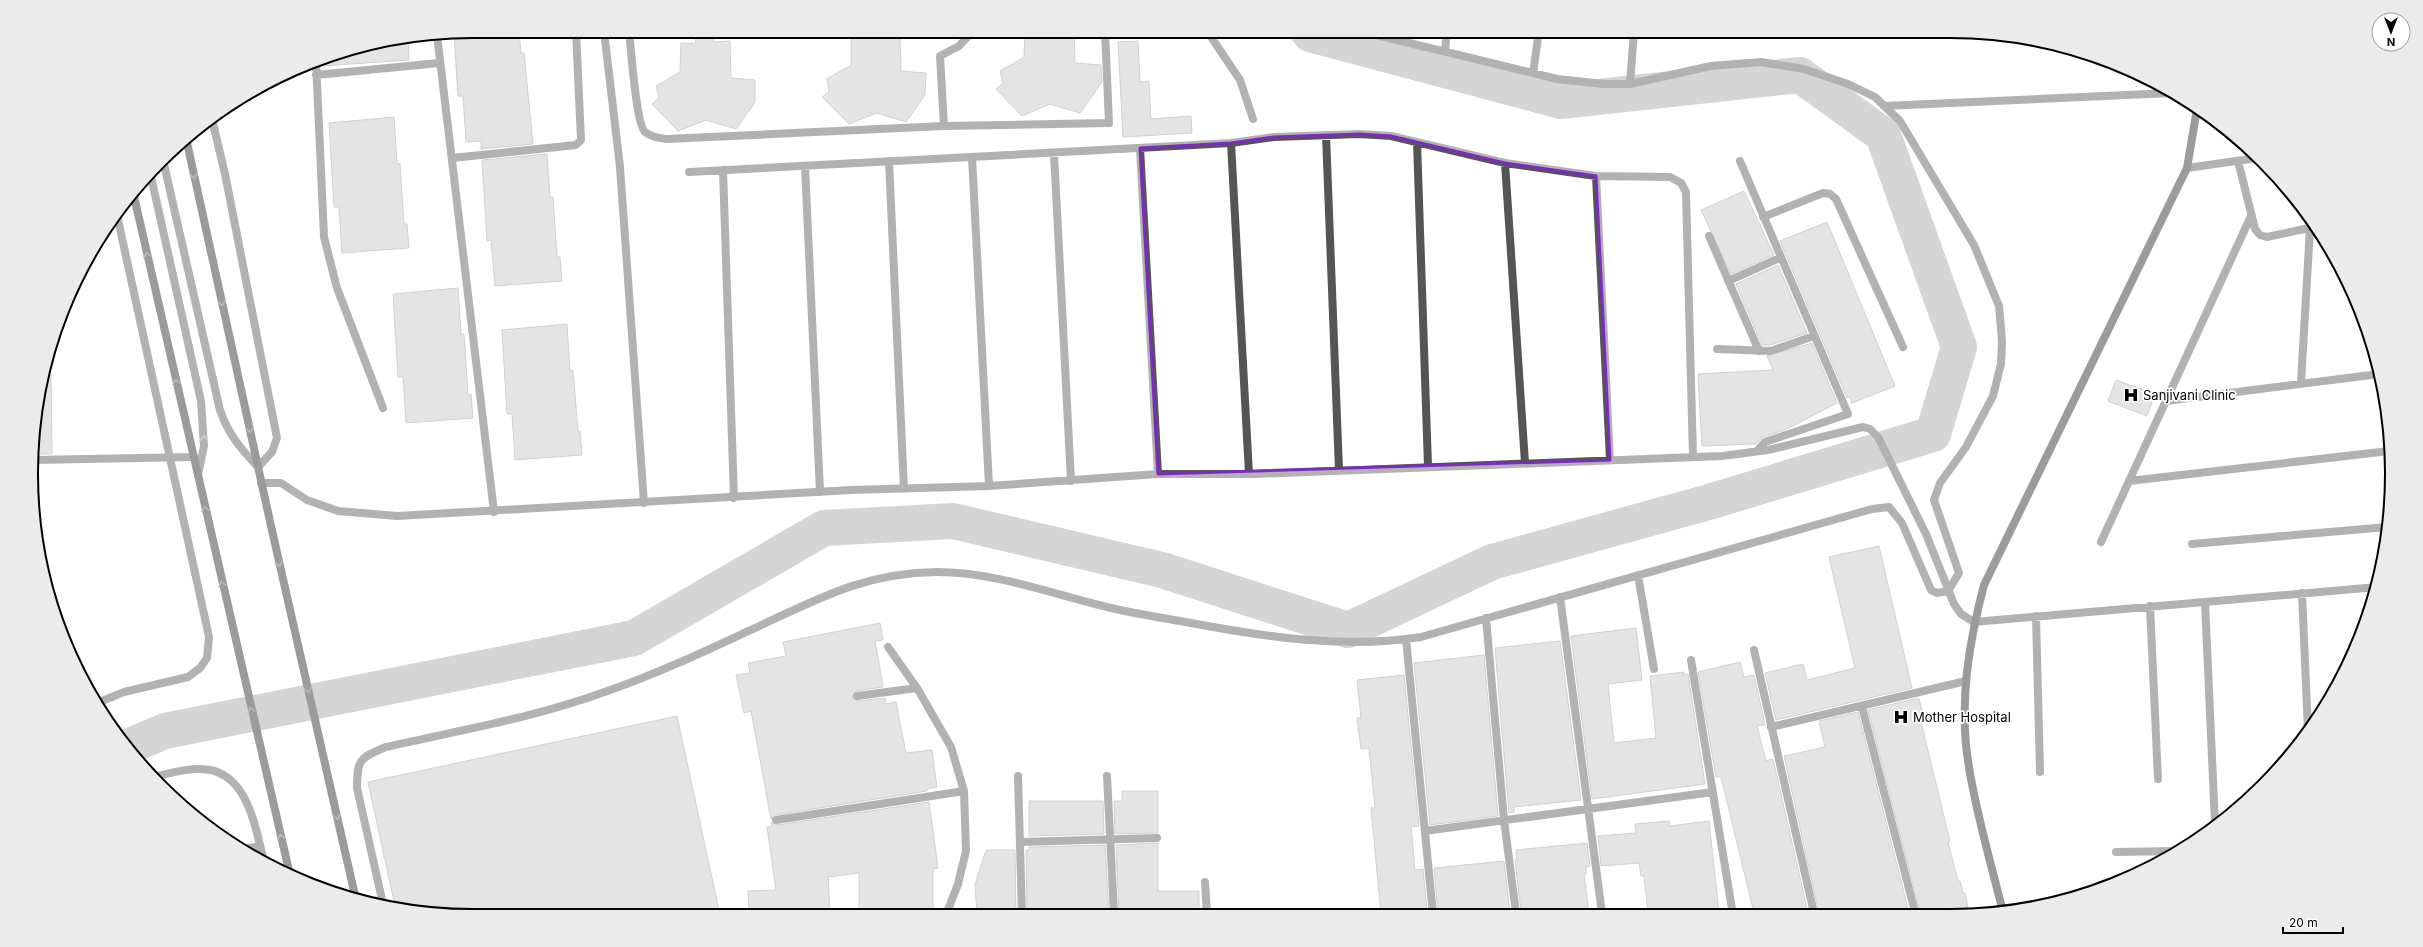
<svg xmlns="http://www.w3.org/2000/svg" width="2423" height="947" font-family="Inter,sans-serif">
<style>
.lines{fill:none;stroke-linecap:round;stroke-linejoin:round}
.river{stroke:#a3a3a3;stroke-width:36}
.building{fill:#c4c4c4;stroke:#999}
.lane{stroke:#555;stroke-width:8}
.street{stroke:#555;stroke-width:8}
.secondary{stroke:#222;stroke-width:8}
.oneway{stroke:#646464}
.oneway2{stroke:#999}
.marked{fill:none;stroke:#7b2cbf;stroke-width:3;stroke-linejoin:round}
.labels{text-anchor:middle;stroke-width:3.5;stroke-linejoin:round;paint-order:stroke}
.poi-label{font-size:13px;fill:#000;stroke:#fff;text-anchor:start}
.rim{fill:none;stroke:#000;stroke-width:2}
</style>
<rect width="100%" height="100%" fill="#fff"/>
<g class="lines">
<path class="river" d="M127,747L165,731L634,638L824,528L953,521L1162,570L1348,630L1492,562L1709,502L1933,434L1959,347L1883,135L1800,75L1561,101L1310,34L1308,31"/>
</g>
<path class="building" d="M474,31H519L521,53H524L533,144L481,149V141L466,142L463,96H458L454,33Z
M866,31H884L885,35L900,34L901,71L926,73L925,95L906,122L877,113L849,124L822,97L829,92L827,79L851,65V36L866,37Z
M1025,31H1074L1075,63L1101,65L1102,82L1080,113L1050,104L1022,116L996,89L1003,83L1000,71L1024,57Z
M408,37L409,60L322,66L321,59L331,55L387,39Z
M696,37H714V42L730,41L731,78L755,80V102L736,129L706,120L678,131L652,104L659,98L656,86L680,72L681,43L695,44Z
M1138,41L1140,82L1149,81L1151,119L1191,116L1192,133L1123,137L1118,42Z
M394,117L397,164H400L404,224H407L409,248L342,253L339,207H334L329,123Z
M547,154L550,197H553L557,257H560L562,281L495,286L491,240L487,241L482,160Z
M1744,191L1774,255L1731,274L1701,210Z
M1827,222L1895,386L1852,403L1850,397L1847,398L1780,241Z
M1778,265L1807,333L1770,345H1762L1736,284Z
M458,288L461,334H464L468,395L471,394L473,418L406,423L403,377H398L393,294Z
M567,324L570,371L573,370L578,431H580L582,455L515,460L512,414H507L502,330Z
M1812,343L1837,403L1785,430L1763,437L1756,444L1702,446L1698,374L1773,370L1767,356Z
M45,373H51L52,454H34L35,416Z
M2116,380L2155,394L2147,416L2108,401Z
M1879,546L1912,688L1776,720L1765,673L1803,664L1807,680L1855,668L1829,557Z
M880,623L883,640L875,641L883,687L856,691L852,697L857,701L885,698L886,704L896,702L906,753L932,750L937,787L927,789V791L775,815L771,819L751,711L744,713L736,675L750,673L748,663L786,656L783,642Z
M1636,628L1642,680L1608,684L1614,743L1656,738L1650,676L1684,672V675L1688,674L1705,784L1592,799L1571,636Z
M1560,641L1581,800L1514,807V812L1509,813L1495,648Z
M1484,655L1498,816L1430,825L1414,663Z
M1740,662L1744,677L1754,675L1765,725L1757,726L1766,761L1773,759L1808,913H1754L1721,777H1716L1698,672Z
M1404,675L1419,826L1411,827L1415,870L1423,869L1427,910L1381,914L1371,808H1375L1369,748L1361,749L1357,718H1361L1357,680Z
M1914,699H1919L1924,717L1920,718L1950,841L1948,842L1958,881H1960L1963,893H1965L1969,912H1920L1868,710Z
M1858,712L1909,912L1819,913L1784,756L1825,747L1819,721Z
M677,716L720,915L474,916L395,906L368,782Z
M1122,791H1158V833L1115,834L1114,801H1122Z
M1029,801H1103L1104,834L1029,836Z
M929,802L938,868L933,869V914H859V873L828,877L830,915H749L748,891L776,890L767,827L772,826L771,822L777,825Z
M1669,821L1670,826L1709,821L1719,913H1648L1644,876H1641L1639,863L1601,866L1598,836L1636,833L1635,824Z
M1158,843V891H1199V914H1119L1116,845Z
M1587,843L1590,866L1586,867V874H1584L1589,913H1528V911H1521L1515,860H1517L1516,850Z
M1105,845L1109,914L1027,915L1026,850H1029V847Z
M986,850H1015L1016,915H977L975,885Z
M1504,861L1510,913L1438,914L1434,868Z"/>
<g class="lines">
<path class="lane" d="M629,31C631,47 636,124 645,132C651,137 658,138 666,139L944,126L1109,123L1105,31
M1207,31L1240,80L1253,119
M944,126L940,56L959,46L973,31
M163,160L220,410C228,434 241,449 258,467
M150,172L201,401L204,446L198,475
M33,460L193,457
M243,849L260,846"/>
<path class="street" d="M604,31L620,167L644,503
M437,35L494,512
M1445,51L1447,31
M316,61L324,237L337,288L383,408
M1533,73L1539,31
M316,75L439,63
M1630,84L1634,31
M1884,106L2171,93
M212,119L225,174L277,438L272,452L258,467
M1326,135L1339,470
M1417,142L1428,466
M1231,143L1249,474
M1140,148L1158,474
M1054,153L1071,481
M972,157L989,486
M452,158L576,145L581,140L576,31
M889,161L904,489
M1740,161L1848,414L1765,442L1756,452
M2238,161L2255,229L2260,235L2267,237L2314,227
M1505,163L1525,463
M805,166L820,492
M2187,168L2257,158
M723,170L734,498
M689,172L1231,143L1274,137L1359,134L1391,136L1505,163L1596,176L1670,177L1681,183L1686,192L1693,457
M1596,176L1610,460
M1763,217L1823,193L1830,194L1836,199L1903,347
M1709,236L1759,351
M1728,281L1780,258
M1717,349L1771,351L1814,336
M2301,383L2310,228
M2166,401L2379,374
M2129,481L2389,451
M261,483H281L307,500L338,511L397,516L851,490L989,486L1158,474H1255L1722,456L1768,450L1863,427L1870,429L1878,437L1926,534L1954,604L1961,614L1974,622L2377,587
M2101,542L2251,216
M2192,544L2387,527
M1638,575L1654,669
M2302,593L2308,731
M1560,597L1602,913
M2205,602L2215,824
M2150,606L2158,779
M2036,616L2040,772
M1486,618L1504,820L1516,913
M1406,639L1433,914
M888,647L917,688L951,747L964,791L966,851L958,884L946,915
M1754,650L1814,913
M1691,660L1732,909
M857,696L917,688
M97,703L124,692L188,677L200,668L207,658L209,637L117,215
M1862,707L1915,912
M1771,727L1966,681
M1018,776L1022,915
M1107,776L1114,914
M153,777C167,774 183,769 198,769C247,767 255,826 264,862
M776,820L964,791
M1425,831L1713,792
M1020,842L1157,838
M2116,852L2175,851
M1205,882L1207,914
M383,904L357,788C357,759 360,758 386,747C461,730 538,717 610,690C656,674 701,653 744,633C813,602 859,573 937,572C997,572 1054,595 1111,608C1137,614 1164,618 1191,623C1266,637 1344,649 1421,637L1872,509L1889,507L1902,523L1931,590L1937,593L1948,591L1959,573L1934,500L1940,483L1966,447L1993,396L2001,364L2002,341L1999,306L1974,245L1900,121L1875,97L1848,84L1804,69L1761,62L1711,66L1630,84H1604L1557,79L1360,31"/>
<path class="secondary" d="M186,138L271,526L356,900
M133,192L290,875
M2003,912C1991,863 1975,810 1968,761C1959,702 1969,642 1984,585L2187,168L2197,109"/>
</g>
<defs><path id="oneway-chevron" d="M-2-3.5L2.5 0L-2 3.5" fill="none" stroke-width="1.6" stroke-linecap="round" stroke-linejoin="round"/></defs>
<g class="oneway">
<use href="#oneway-chevron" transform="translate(194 176) rotate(78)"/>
<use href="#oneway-chevron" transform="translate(147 255) rotate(-103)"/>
<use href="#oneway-chevron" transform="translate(222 303) rotate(78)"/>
<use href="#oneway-chevron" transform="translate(176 382) rotate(-103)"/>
<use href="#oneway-chevron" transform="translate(250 430) rotate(78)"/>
<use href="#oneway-chevron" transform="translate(205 509) rotate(-102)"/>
<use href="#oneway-chevron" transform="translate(279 564) rotate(77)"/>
<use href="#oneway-chevron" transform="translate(222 584) rotate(-103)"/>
<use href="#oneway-chevron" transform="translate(308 690) rotate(77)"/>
<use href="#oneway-chevron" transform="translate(251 710) rotate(-103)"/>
<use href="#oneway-chevron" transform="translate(337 817) rotate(77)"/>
<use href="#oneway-chevron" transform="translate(281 837) rotate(-103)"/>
</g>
<use class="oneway2" href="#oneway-chevron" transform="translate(204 438) rotate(-91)"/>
<path d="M0 0H2423V947H0ZM1359,134L1391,136L1505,163L1596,176L1610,460L1158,474L1140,148L1231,143L1274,137Z" fill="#fff" fill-opacity=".55" fill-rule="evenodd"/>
<path class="marked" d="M1359,134L1391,136L1505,163L1596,176L1610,460L1158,474L1140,148L1231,143L1274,137Z"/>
<defs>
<g id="hospital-bare" transform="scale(1.2)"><path d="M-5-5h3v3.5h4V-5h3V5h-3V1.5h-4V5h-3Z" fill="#000" stroke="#fff" stroke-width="2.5" paint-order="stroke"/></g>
</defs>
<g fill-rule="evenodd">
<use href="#hospital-bare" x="2131" y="395"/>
<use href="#hospital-bare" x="1901" y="717"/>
</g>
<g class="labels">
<g class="poi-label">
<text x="2143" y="400">Sanjivani Clinic</text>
<text x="1913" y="722">Mother Hospital</text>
</g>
</g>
<path d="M0 0H2423V947H0ZM473 38H1950A435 435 0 0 1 2385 473V474A435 435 0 0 1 1950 909H473A435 435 0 0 1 38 474V473A435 435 0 0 1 473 38Z" fill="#ebebeb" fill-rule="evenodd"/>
<path class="rim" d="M473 38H1950A435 435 0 0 1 2385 473V474A435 435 0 0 1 1950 909H473A435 435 0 0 1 38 474V473A435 435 0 0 1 473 38Z"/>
<g transform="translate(2391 32) rotate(180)"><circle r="19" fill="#ffffff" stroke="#999999"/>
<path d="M0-3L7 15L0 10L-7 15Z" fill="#000000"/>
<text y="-6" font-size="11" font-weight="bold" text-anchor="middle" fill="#000000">N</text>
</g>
<path d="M2283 927v6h60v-6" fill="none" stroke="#000000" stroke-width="2"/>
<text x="2289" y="927" font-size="12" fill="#000000" stroke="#ffffff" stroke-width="3" paint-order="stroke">20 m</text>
</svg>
